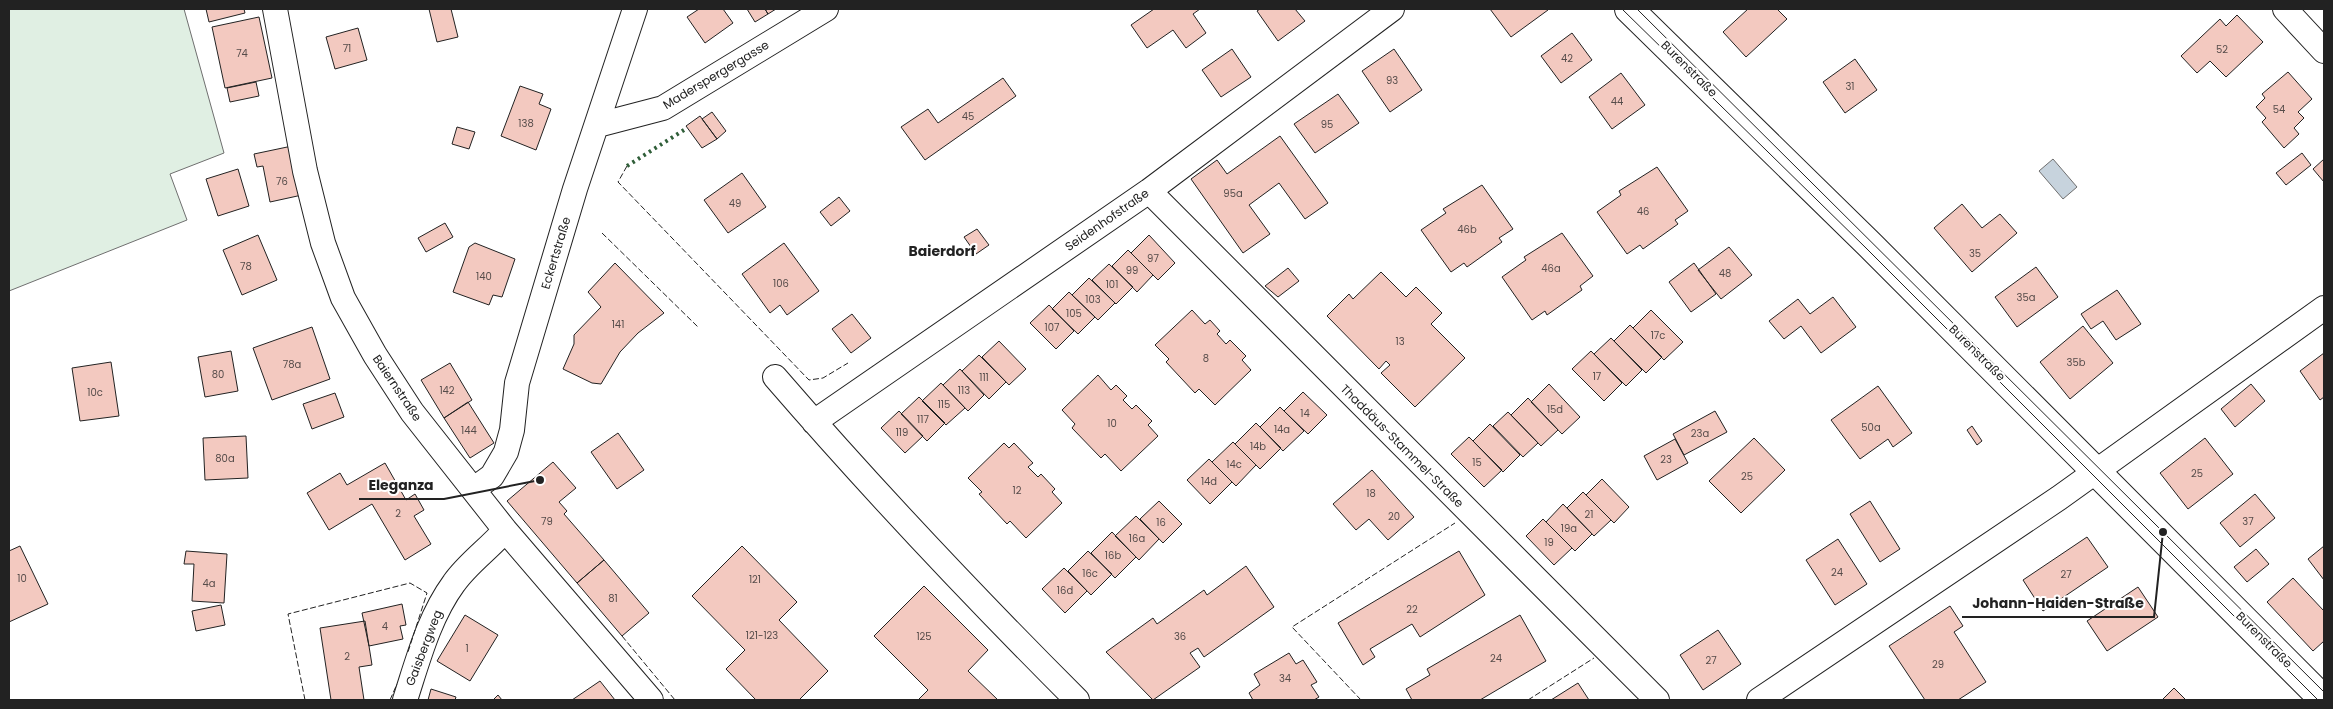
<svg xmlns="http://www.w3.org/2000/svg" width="2333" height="709" font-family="Poppins,sans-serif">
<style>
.green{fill:#e0efe3;stroke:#6f6f6f}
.water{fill:#c7d3dd;stroke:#6f6f6f}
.building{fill:#f3c9c0;stroke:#222}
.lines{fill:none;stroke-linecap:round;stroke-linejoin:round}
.minor-casing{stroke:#222;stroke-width:26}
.tertiary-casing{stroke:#222;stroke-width:30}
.minor{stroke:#fff;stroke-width:24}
.tertiary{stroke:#fff;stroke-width:28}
.tram{stroke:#222;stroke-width:1}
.hedge{stroke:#2f5e38;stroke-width:4;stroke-dasharray:2.5 4;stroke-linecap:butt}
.fence{stroke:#222;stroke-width:1;stroke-dasharray:6 2.5;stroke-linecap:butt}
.labels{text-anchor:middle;stroke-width:4;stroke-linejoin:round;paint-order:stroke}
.number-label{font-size:10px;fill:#564c4a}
.street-label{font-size:12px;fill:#222;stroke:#fff}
.neighbourhood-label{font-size:14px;font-weight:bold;fill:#222;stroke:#fff}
.leader{fill:none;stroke:#222;stroke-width:2}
.callout-dot{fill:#222;stroke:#fff;stroke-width:2}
.callout-label{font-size:14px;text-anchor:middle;font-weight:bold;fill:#222;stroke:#fff;stroke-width:4;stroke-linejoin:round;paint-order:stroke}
</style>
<rect width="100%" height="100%" fill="#fff"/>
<path class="green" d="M9,9H184L224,153L170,174L187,220L9,291Z"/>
<path class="water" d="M2053,159L2077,187L2063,199L2039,171Z"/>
<path class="building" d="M206,9H244L245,13L209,22Z
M429,9H451L458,37L437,42Z
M699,9H723L733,23L705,43L687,17Z
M747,9H765L768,14L755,22Z
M765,9H776L768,14Z
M1154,9H1200L1193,14L1206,33L1186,48L1173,30L1147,48L1131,25Z
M1260,9H1295L1305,21L1278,41L1257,11Z
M1490,9H1547L1548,10L1511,37Z
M1748,9H1777L1787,19L1746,57L1723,32Z
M2237,15L2263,42L2226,77L2210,61L2197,73L2181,56L2220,19L2226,26Z
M259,17L272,78L225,88L212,27Z
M358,28L367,60L335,69L326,37Z
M1572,33L1592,60L1561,83L1541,56Z
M1232,49L1251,77L1221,97L1202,70Z
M1394,49L1422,90L1390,112L1362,71Z
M1855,59L1877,90L1845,113L1823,82Z
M2288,72L2312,99L2298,112L2304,118L2294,128L2299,134L2284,148L2262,122L2266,118L2256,107L2265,98L2262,94Z
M1621,73L1645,105L1612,129L1589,97Z
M1003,78L1016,96L925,160L901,127L928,109L938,123Z
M256,82L259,96L230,102L227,88Z
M520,86L543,94L539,104L551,109L536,150L501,136Z
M1338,94L1359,123L1315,153L1294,124Z
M712,112L726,131L717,139L702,119Z
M700,116L717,139L702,148L686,126Z
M457,127L475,132L469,149L452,144Z
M1280,136L1328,203L1305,219L1279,183L1249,205L1270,234L1243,253L1191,179L1217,160L1227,174Z
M292,146L302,195L270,202L263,166L257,167L254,154Z
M2302,153L2311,165L2286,185L2276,173Z
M2324,159V182L2313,169Z
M1657,167L1688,211L1675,220L1678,224L1643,249L1640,245L1627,254L1597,212L1621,195L1619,191Z
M238,169L249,206L218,216L206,179Z
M742,173L766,207L728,233L704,200Z
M1482,185L1513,229L1499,238L1502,242L1467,267L1464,263L1451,272L1421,230L1446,213L1443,209Z
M839,197L850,211L831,226L820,212Z
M1962,204L1982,228L2000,214L2017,233L1972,272L1934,228Z
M445,223L453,237L426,252L418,238Z
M977,229L989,245L976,254L964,237Z
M1562,233L1593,276L1580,286L1582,290L1547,315L1545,311L1532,320L1502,277L1526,260L1524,257Z
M258,235L277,280L242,295L223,250Z
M1149,235L1175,263L1158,280L1131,253Z
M475,243L515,259L502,297L493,295L489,305L453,292L469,247Z
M784,243L819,291L787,315L780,305L770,313L742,274Z
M1729,247L1752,275L1721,299L1698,270Z
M1128,250L1153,275L1137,292L1112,266Z
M615,263L664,313L638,333L620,352L601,384L592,383L563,369L574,344V335L601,307L588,292Z
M1694,263L1716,294L1691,312L1669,282Z
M1109,264L1133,287L1116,304L1092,280Z
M2036,267L2058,297L2017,327L1995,297Z
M1288,268L1299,281L1278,297L1265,286Z
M1381,272L1406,297L1416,287L1442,313L1431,324L1465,358L1415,407L1381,373L1390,365L1386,361L1379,369L1327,316L1349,294L1353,299Z
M1089,278L1115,303L1098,320L1072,295Z
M2117,290L2141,324L2116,340L2103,321L2091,329L2081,314Z
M1069,292L1095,317L1078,334L1052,309Z
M1833,297L1856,327L1821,353L1801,326L1784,339L1769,321L1798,299L1810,314Z
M1049,305L1074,331L1056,349L1030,323Z
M1192,310L1205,324L1210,320L1220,331L1217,334L1226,344L1230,340L1246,356L1242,360L1251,370L1215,405L1199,389L1195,393L1166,362L1169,359L1155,345Z
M1651,310L1683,342L1664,360L1633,328Z
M852,314L871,338L851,353L832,329Z
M1630,325L1662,357L1646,373L1614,341Z
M2083,326L2113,363L2070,399L2040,362Z
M312,327L330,379L272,400L253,348Z
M1611,338L1642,370L1626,386L1594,354Z
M999,341L1026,369L1009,385L982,357Z
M231,351L238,391L205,397L198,357Z
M1591,351L1622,383L1604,401L1572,369Z
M2324,353V397L2320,400L2300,371Z
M979,355L1006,382L989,399L962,371Z
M111,362L119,416L80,421L72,368Z
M450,363L472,400L444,418L421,380Z
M960,369L984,395L968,411L943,385Z
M1098,375L1111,390L1116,385L1127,396L1123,400L1132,409L1136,405L1152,421L1148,425L1158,436L1121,471L1105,454L1101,458L1072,428L1075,424L1062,410Z
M941,383L965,408L946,425L922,401Z
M1549,384L1580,417L1562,434L1531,402Z
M2251,384L2265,401L2235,427L2221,409Z
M1878,386L1912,433L1893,447L1888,439L1860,459L1831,420Z
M1303,392L1327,415L1308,434L1284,411Z
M335,393L344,417L312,429L303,404Z
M919,397L945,423L927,441L901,414Z
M1528,398L1558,430L1541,446L1511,415Z
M468,402L494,443L470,458L444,418Z
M1280,407L1304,431L1283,451L1260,427Z
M899,411L923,436L905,453L881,428Z
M1715,411L1727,432L1684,455L1673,434Z
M1508,412L1538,443L1523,457L1493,426Z
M1256,423L1281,448L1260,469L1235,444Z
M1490,424L1520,455L1503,472L1473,441Z
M1972,426L1982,441L1977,445L1967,430Z
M618,433L644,470L617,489L591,452Z
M246,436L248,478L205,480L203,438Z
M1469,437L1502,470L1484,487L1451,454Z
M1754,438L1785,470L1741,513L1709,481Z
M2205,438L2233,474L2188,509L2160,473Z
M1675,439L1688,463L1657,480L1644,456Z
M1233,442L1256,465L1236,486L1212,462Z
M1004,443L1009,448L1014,443L1033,463L1028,467L1038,477L1041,474L1055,489L1052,492L1062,503L1026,538L1010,521L1007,524L979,494L982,492L968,478Z
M1209,459L1232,482L1210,504L1187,480Z
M553,462L576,488L559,502L567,511L564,514L604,560L577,583L507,501Z
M385,463L406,500L415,494L424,510L414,516L431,544L405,560L372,504L329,530L307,493L340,473L347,485Z
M1372,470L1414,517L1388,540L1369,519L1356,530L1333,504Z
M1602,479L1629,507L1614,523L1586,495Z
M1583,492L1611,520L1594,536L1567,508Z
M2255,494L2275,518L2240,547L2220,523Z
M1159,501L1182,524L1163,543L1140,519Z
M1870,501L1900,549L1880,562L1850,514Z
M1563,504L1592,534L1575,551L1546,522Z
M1136,516L1159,539L1139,560L1115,536Z
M1543,519L1572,548L1554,565L1526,536Z
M1112,532L1136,557L1115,578L1091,553Z
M2087,537L2108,567L2043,611L2023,580Z
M1838,539L1867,584L1835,605L1806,560Z
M20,546L48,604L9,622V551Z
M742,546L797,602L779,620L828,671L799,700H756L726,669L745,650L692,596Z
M2324,546V580L2308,559Z
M2256,549L2269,564L2247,582L2234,567Z
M186,551L227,554L224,603L192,601L194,564H184Z
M1088,551L1112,574L1091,595L1068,571Z
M1459,551L1485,595L1420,637L1412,624L1370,649L1375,657L1363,665L1338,623Z
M604,560L649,613L622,636L577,583Z
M1246,566L1274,607L1204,657L1198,648L1190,653L1200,667L1153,700L1106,652L1153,618L1157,624L1204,590L1207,595Z
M1064,568L1087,591L1065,613L1042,589Z
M2293,578L2324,611V641L2313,651L2267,602Z
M924,586L988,650L968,671L998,700H918L928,690L874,636Z
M2138,587L2158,617L2107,651L2087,621Z
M402,604L406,625L400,626L403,639L369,646L362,613Z
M221,605L225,625L196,631L192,611Z
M1950,606L1963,626L1954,632L1986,682L1958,700H1925L1889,646Z
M465,615L498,635L470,681L437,661Z
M1520,615L1546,661L1480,700H1412L1406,689L1430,675L1427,669Z
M365,621L372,665L359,667L364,700H331L320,628Z
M1718,630L1741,664L1703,690L1680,655Z
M1289,653L1296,664L1303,660L1317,682L1311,685L1319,697L1314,700H1253L1249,693L1260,685L1254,674Z
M600,681L615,700H572Z
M1578,683L1589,700H1551Z
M2174,688L2186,700H2162Z
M431,689L456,697L455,700H428Z
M498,695L502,700H493Z"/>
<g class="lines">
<g class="minor-casing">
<path id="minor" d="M275,9L305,171L323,243L343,298L375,355L412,412L505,530L651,700
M2285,9L2324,51
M598,125L663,108L826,9
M1149,191L1657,700
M775,377C871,488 973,596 1077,700
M814,422L1149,191L1392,9
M474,489L492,476L506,452L512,430L517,383L575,189L635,9
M405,700C418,660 429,617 454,583C468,563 490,548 505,530
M1759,700L2059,498L2324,308"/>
</g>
<g class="tertiary-casing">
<path id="tertiary" d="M1629,9L1870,245L2324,700"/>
</g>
<use href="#minor" class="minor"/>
<use href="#tertiary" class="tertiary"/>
<path class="tram" d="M1622,9L1866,248L2318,700
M1637,9L2324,692"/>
<path class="hedge" d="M627,166L684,130"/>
<path class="fence" d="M627,166L618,182L809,380L823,378L848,363
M602,233L698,327
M622,636L675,700
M305,700L288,614L410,583L427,593L408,652
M390,700L397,684
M1361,700L1292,627L1455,523
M1528,700L1594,658"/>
</g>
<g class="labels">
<g class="number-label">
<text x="347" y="52">71</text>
<text x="2222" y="53">52</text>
<text x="242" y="57">74</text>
<text x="1567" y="62">42</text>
<text x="1392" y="84">93</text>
<text x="1850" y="90">31</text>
<text x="1617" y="105">44</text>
<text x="2279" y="113">54</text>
<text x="968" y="120">45</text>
<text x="526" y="127">138</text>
<text x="1327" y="128">95</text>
<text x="282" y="185">76</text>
<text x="1233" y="197">95a</text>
<text x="735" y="207">49</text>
<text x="1643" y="215">46</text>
<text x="1467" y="233">46b</text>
<text x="1975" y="257">35</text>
<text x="1153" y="262">97</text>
<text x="246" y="270">78</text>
<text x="1551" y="272">46a</text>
<text x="1132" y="274">99</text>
<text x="1725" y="277">48</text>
<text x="484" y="280">140</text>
<text x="781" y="287">106</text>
<text x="1112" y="288">101</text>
<text x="2026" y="301">35a</text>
<text x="1093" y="303">103</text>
<text x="1074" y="317">105</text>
<text x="618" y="328">141</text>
<text x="1052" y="331">107</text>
<text x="1658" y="339">17c</text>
<text x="1400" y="345">13</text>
<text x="1206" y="362">8</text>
<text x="2076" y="366">35b</text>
<text x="292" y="368">78a</text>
<text x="218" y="378">80</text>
<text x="1597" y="380">17</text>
<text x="984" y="381">111</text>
<text x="447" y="394">142</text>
<text x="964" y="394">113</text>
<text x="95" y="396">10c</text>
<text x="944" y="408">115</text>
<text x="1555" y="413">15d</text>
<text x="1305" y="417">14</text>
<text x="923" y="423">117</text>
<text x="1112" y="427">10</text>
<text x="1871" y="431">50a</text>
<text x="1282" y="433">14a</text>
<text x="469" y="434">144</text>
<text x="902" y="436">119</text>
<text x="1700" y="437">23a</text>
<text x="1258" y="450">14b</text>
<text x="225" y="462">80a</text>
<text x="1666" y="463">23</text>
<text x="1477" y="466">15</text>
<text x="1234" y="468">14c</text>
<text x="2197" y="477">25</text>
<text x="1747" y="480">25</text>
<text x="1209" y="485">14d</text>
<text x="1017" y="494">12</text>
<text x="1371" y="497">18</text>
<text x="398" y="517">2</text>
<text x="1589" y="518">21</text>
<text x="1394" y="520">20</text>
<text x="547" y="525">79</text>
<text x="2248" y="525">37</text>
<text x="1161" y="526">16</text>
<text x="1569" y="532">19a</text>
<text x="1137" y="542">16a</text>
<text x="1549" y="546">19</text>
<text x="1113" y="559">16b</text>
<text x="1837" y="576">24</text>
<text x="1090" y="577">16c</text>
<text x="2066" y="578">27</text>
<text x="22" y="582">10</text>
<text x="755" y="583">121</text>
<text x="209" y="587">4a</text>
<text x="1065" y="594">16d</text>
<text x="613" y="602">81</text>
<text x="1412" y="613">22</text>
<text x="385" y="630">4</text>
<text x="762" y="639">121-123</text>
<text x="924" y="640">125</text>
<text x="1180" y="640">36</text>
<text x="467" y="652">1</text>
<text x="347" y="660">2</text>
<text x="1496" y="662">24</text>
<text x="1711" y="664">27</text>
<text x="1938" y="668">29</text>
<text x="1285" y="682">34</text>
</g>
<g class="street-label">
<text transform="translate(1689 69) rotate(45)" y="4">Burenstraße</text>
<text transform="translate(716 75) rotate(-31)" y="4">Maderspergergasse</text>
<text transform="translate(1107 220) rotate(-35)" y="4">Seidenhofstraße</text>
<text transform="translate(556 253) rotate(-73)" y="4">Eckertstraße</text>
<text transform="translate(1977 353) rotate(45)" y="4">Burenstraße</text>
<text transform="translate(397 388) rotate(56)" y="4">Baiernstraße</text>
<text transform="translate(1402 446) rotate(45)" y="4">Thaddäus-Stammel-Straße</text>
<text transform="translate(2264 640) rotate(45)" y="4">Burenstraße</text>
<text transform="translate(424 648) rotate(-69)" y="4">Gaisbergweg</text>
</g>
<g class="neighbourhood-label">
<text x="942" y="256">Baierdorf</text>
</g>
</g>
<path class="leader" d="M540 480L444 499H359M2163 532L2154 617H1962"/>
<g class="callout-dot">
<circle cx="540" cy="480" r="5"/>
<circle cx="2163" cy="532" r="5"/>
</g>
<g class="callout-label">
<text x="401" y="490">Eleganza</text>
<text x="2058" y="608">Johann-Haiden-Straße</text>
</g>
<rect width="2333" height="709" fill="none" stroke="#222222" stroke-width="20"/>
</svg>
